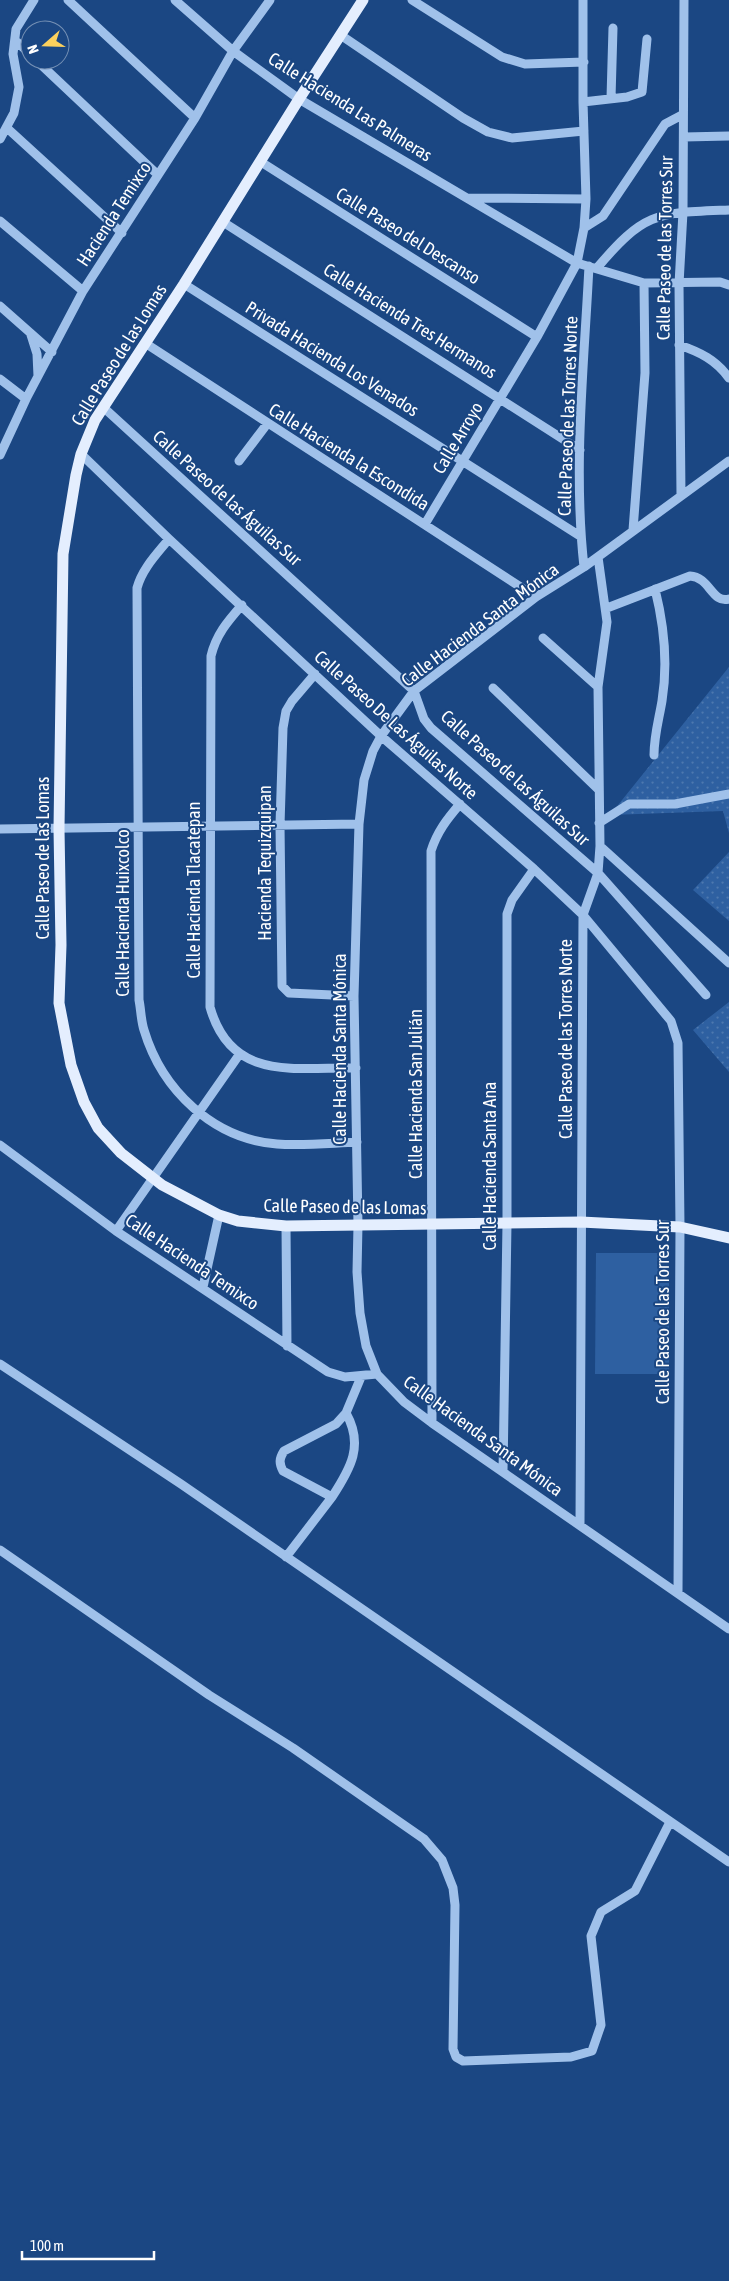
<svg xmlns="http://www.w3.org/2000/svg" width="729" height="2281" font-family="'Asap Condensed',sans-serif">
<style>
.grass{fill:url(#grass-dots)}
.pitch{fill:#2e60a1}
.lines{fill:none;stroke-linecap:round;stroke-linejoin:round}
.minor{stroke:#a0c1ea;stroke-width:9}
.major{stroke:#e4eefe;stroke-width:11}
.labels{text-anchor:middle;stroke-width:4;stroke-linejoin:round;paint-order:stroke}
.street-label{font-size:18px;fill:#fff;stroke:#1b4783}
</style>
<defs>
<pattern id="grass-dots" width="8" height="8" patternUnits="userSpaceOnUse" patternTransform="scale(1.25)"><rect width="8" height="8" fill="#2e60a1"/><path d="M2 2h.1M6 6h.1" fill="none" stroke="#4d78af" stroke-width="1.8" stroke-linecap="round"/></pattern>
</defs>
<rect width="100%" height="100%" fill="#1b4783"/>
<path class="grass" d="M729,667V833L723,811L610,815Z
M729,852V921L693,890Z
M729,1002V1072L693,1030Z"/>
<path class="pitch" d="M596,1253H669V1374H595Z"/>
<g class="lines">
<path class="minor" d="M68,0L195,118
M175,0L233,51L299,99L577,263L644,283L720,282L729,285
M412,0L502,57L525,64L584,62
M342,36L463,118L488,132L512,138L584,131
M15,40L30,54
M36,60L158,175
M611,98L613,28
M583,102L627,97L642,92L647,39
M7,128L122,233
M684,137L729,136
M0,139L14,113L19,87L13,54L16,29L34,0
M261,162L537,337
M467,198L586,199
M0,221L83,291
M223,222L580,450
M584,228L603,216L665,124L682,115
M597,268C645,211 657,213 729,210
M184,284L580,536
M0,306L52,352
M31,335L37,354L38,376
M145,343L536,597
M679,345C700,352 716,360 729,378
M0,379L26,399
M103,407L414,691L424,719L431,728L598,873L706,995
M81,454L169,539L381,736L534,869L583,915L671,1021L678,1043L680,1227L678,1592
M0,455L26,399L83,291L195,118L233,51L270,0
M239,461L267,424
M729,461L584,567L536,597L414,691L381,736L373,751L364,780L359,824L354,996L358,1225L357,1272L360,1313L366,1346L377,1374L404,1402L432,1423L729,1629
M681,496L679,284L683,212L684,0
M425,524L537,337L577,263L584,228L586,199L583,102V0
M633,530L645,373L644,283
M169,539C156,555 142,569 137,588L139,1000C141,1010 141,1021 144,1030C162,1090 213,1139 277,1144C303,1146 331,1143 357,1142
M584,567C573,468 584,366 589,266
M242,605C227,622 216,635 211,656L210,1007C231,1082 295,1067 356,1068
M607,608L690,576C710,577 712,604 729,599
M543,638L598,687
M315,674L292,701L286,711L283,728L280,825L282,986L289,993L354,996
M493,688L598,789
M654,755C654,736 659,719 662,701C668,664 664,625 655,589
M599,823L629,804H675L729,794
M0,829L359,824
M600,846L729,963
M0,1145L116,1231L328,1372L345,1377L377,1374
M286,1226L287,1346
M116,1231L239,1055
M203,1287L219,1215
M0,1364L181,1484L729,1862
M432,1423L431,851C437,832 447,819 460,804
M503,1472L507,1224V914L512,900L534,869
M332,1497C351,1468 364,1445 346,1413
M580,1525L583,915L598,873L600,846L598,687L607,622L598,557
M0,1550L209,1695L293,1748L424,1839L442,1860L453,1888L455,1905L453,2049L456,2057L463,2061L571,2057L592,2051L601,2025L591,1936L601,1912L635,1891L670,1822
M286,1557L332,1497L283,1471C279,1463 279,1459 284,1451L336,1424L346,1413L361,1377"/>
<path class="major" d="M363,0L299,99L184,284L95,420L81,454L76,475L63,554L59,829L61,945L59,1003L71,1065L84,1102L98,1128L121,1153L162,1185L219,1215L238,1221L286,1226L581,1222L680,1227L729,1238"/>
</g>
<g class="labels">
<g class="street-label">
<text transform="translate(350 107) rotate(32)" y="6">Calle Hacienda Las Palmeras</text>
<text transform="translate(114 214) rotate(-57)" y="6">Hacienda Temixco</text>
<text transform="translate(408 236) rotate(32)" y="6">Calle Paseo del Descanso</text>
<text transform="translate(665 248) rotate(-89)" y="6">Calle Paseo de las Torres Sur</text>
<text transform="translate(410 321) rotate(32)" y="6">Calle Hacienda Tres Hermanos</text>
<text transform="translate(119 355) rotate(-58)" y="6">Calle Paseo de las Lomas</text>
<text transform="translate(332 359) rotate(32)" y="6">Privada Hacienda Los Venados</text>
<text transform="translate(568 416) rotate(-88)" y="6">Calle Paseo de las Torres Norte</text>
<text transform="translate(458 438) rotate(-59)" y="6">Calle Arroyo</text>
<text transform="translate(349 457) rotate(32)" y="6">Calle Hacienda la Escondida</text>
<text transform="translate(227 498) rotate(42)" y="6">Calle Paseo de las Águilas Sur</text>
<text transform="translate(480 625) rotate(-37)" y="6">Calle Hacienda Santa Mónica</text>
<text transform="translate(396 725) rotate(42)" y="6">Calle Paseo De Las Águilas Norte</text>
<text transform="translate(515 778) rotate(42)" y="6">Calle Paseo de las Águilas Sur</text>
<text transform="translate(43 858) rotate(-90)" y="6">Calle Paseo de las Lomas</text>
<text transform="translate(265 863) rotate(-90)" y="6">Hacienda Tequizquipan</text>
<text transform="translate(194 890) rotate(-90)" y="6">Calle Hacienda Tlacatepan</text>
<text transform="translate(123 913) rotate(-90)" y="6">Calle Hacienda Huixcolco</text>
<text transform="translate(566 1039) rotate(-90)" y="6">Calle Paseo de las Torres Norte</text>
<text transform="translate(340 1049) rotate(-90)" y="6">Calle Hacienda Santa Mónica</text>
<text transform="translate(416 1094) rotate(-90)" y="6">Calle Hacienda San Julián</text>
<text transform="translate(490 1166) rotate(-90)" y="6">Calle Hacienda Santa Ana</text>
<text transform="translate(345 1207) rotate(1)" y="6">Calle Paseo de las Lomas</text>
<text transform="translate(192 1262) rotate(34)" y="6">Calle Hacienda Temixco</text>
<text transform="translate(663 1312) rotate(-90)" y="6">Calle Paseo de las Torres Sur</text>
<text transform="translate(483 1436) rotate(36)" y="6">Calle Hacienda Santa Mónica</text>
</g>
</g>
<g transform="translate(45 45) rotate(250)"><circle r="24" fill="#1b4783" stroke="#7691b5"/>
<path d="M0-4L9 19L0 12L-9 19Z" fill="#fcd15d"/>
<text y="-8" font-size="14" font-weight="bold" text-anchor="middle" fill="#ffffff">N</text>
</g>
<path d="M22 2251v8h132v-8" fill="none" stroke="#ffffff" stroke-width="2.5"/>
<text x="30" y="2251" font-size="15" fill="#ffffff" stroke="#1b4783" stroke-width="4" paint-order="stroke">100 m</text>
</svg>
